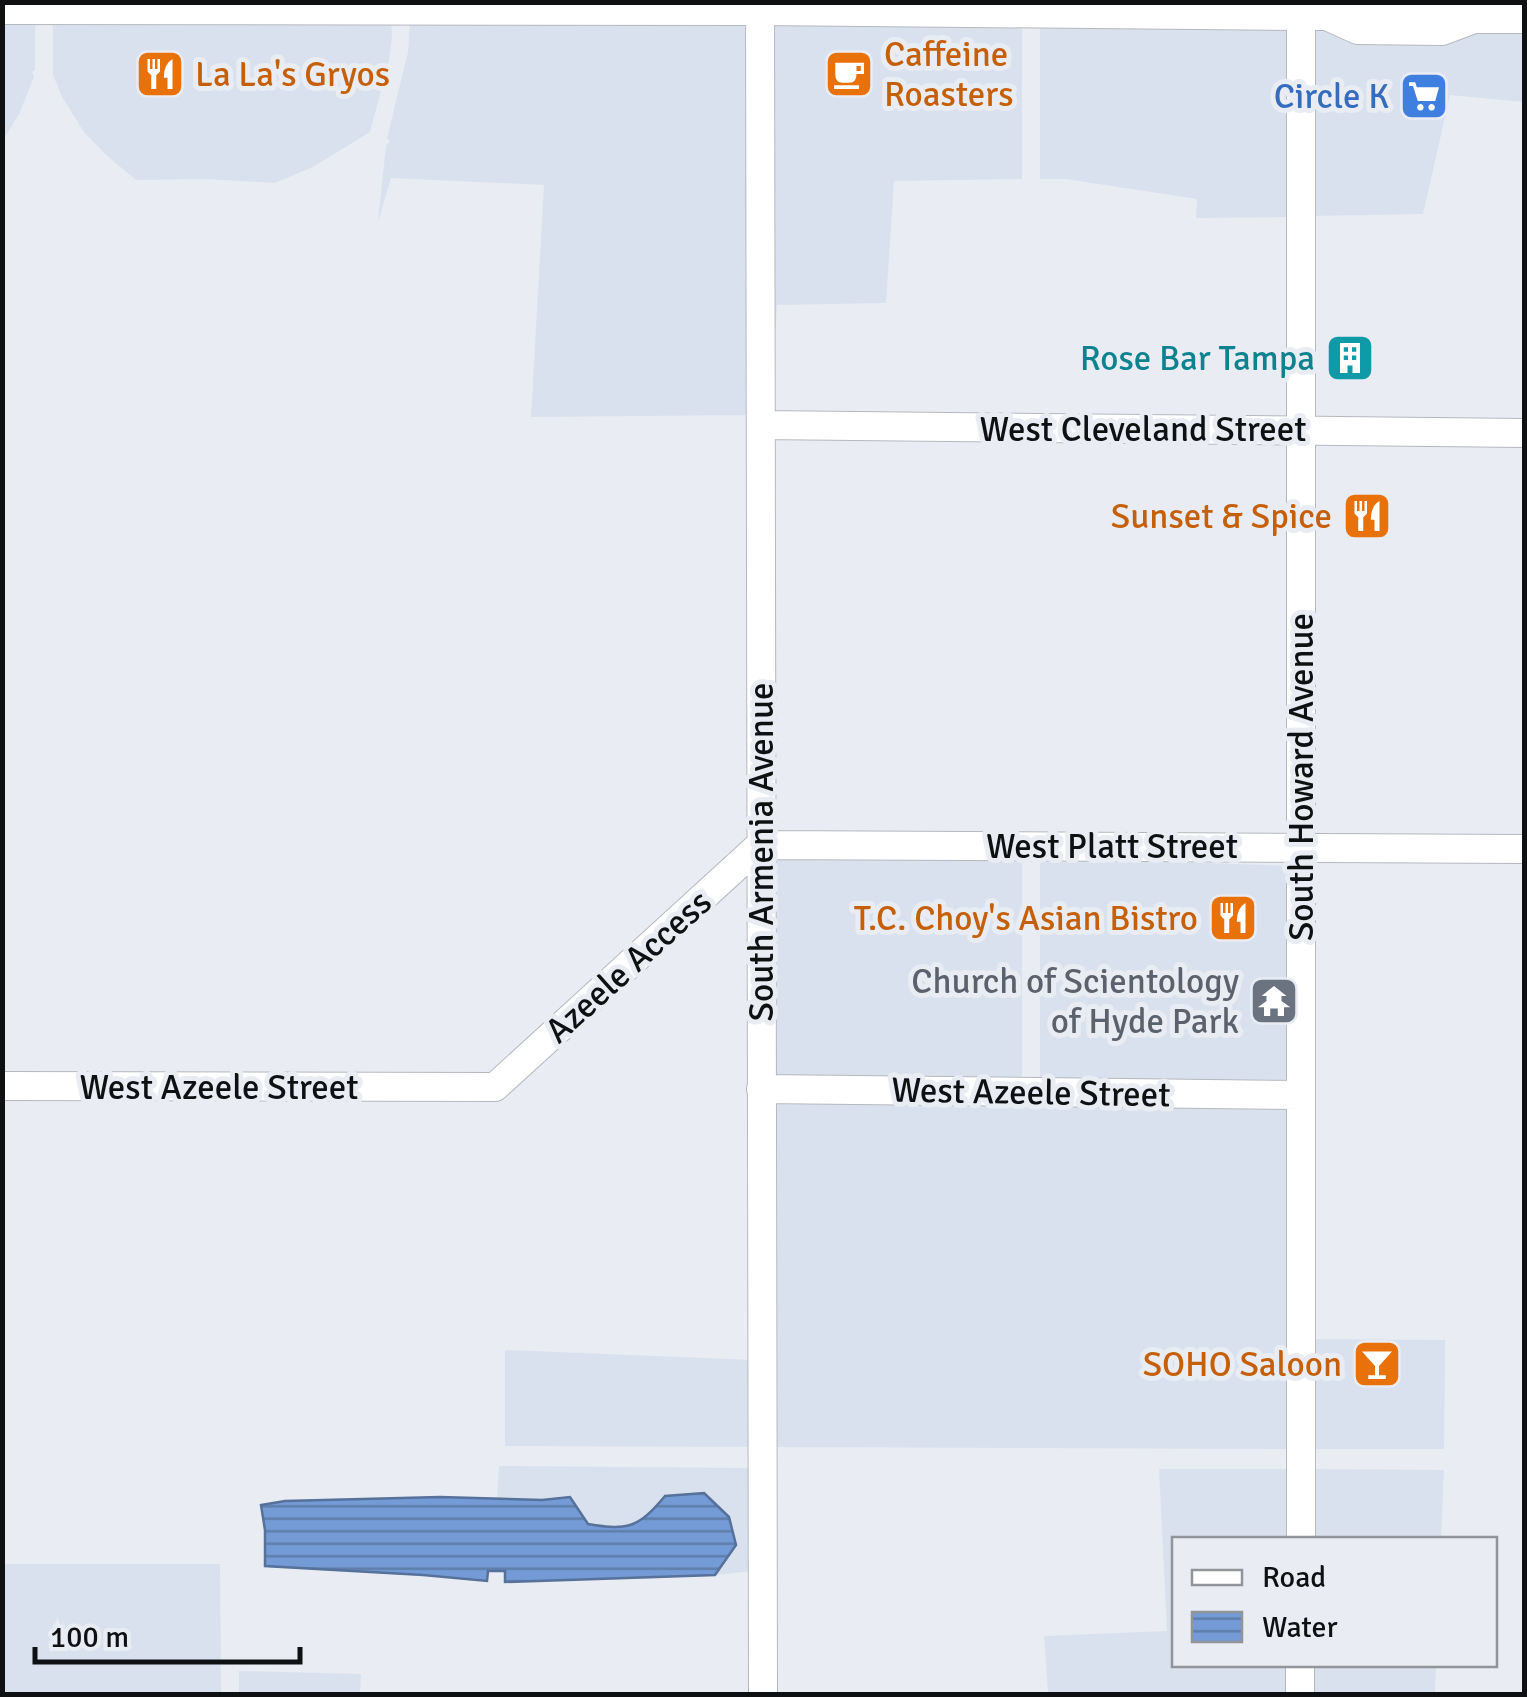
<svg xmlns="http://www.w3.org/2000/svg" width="1527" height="1697" font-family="Signika,sans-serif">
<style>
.built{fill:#dae1ee}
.water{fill:url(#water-rules);stroke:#56719a;stroke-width:2.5}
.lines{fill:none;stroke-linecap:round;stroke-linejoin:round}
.secondary-casing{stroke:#b5b9bf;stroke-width:30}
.primary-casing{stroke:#b5b9bf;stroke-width:32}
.secondary{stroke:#fff;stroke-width:28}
.primary{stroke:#fff;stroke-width:30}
.labels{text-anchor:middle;stroke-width:10;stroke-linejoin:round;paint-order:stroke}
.food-label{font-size:35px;fill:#c56008;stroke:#e9ecf3;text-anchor:end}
.shop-label{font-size:35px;fill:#366cbe;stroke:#e9ecf3;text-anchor:end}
.culture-label{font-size:35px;fill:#0d838f;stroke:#e9ecf3;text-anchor:end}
.street-label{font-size:35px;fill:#0f1012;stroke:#e9ecf3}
.worship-label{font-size:35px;fill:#5b616d;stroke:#e9ecf3;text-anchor:end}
</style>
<defs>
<pattern id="water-rules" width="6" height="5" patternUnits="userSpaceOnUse" patternTransform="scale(2.5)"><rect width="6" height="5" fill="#749bd5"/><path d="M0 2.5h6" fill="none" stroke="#5e7dab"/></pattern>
</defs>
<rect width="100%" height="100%" fill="#e9ecf3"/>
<path class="built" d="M3,20H35V70L32,72L34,77L19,114L3,140Z
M53,20H391L392,37L389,61L370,132L313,167L275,183L206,179L136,180L106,155L84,132L62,97L53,75Z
M410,20H751L752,415L531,417L544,185L391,178L378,222L386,145L390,142L387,138L408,52Z
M769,20L1022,23V179L894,181L886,303L777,305L771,412Z
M1040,23L1292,25V217L1196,218L1197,199L1066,179H1040Z
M1310,25L1524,29V102L1450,95L1423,214L1311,216Z
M770,856H1022V1082L770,1079Z
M1040,857L1292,866L1291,1085L1040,1082Z
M770,1099L1291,1105L1292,1449L772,1447Z
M1310,1339L1445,1340L1444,1449H1310Z
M505,1350L753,1360V1447L505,1446Z
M499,1466L753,1468V1571L715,1575L736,1545L665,1496L644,1521L613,1528L588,1525L570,1497L542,1500L497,1499Z
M1159,1469H1292V1539L1174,1540V1664L1291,1665V1694L1048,1692L1044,1636L1167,1631Z
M1310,1469L1444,1470L1441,1539L1310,1540Z
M3,1564H220L221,1694H3Z
M1309,1665H1436L1435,1694H1309Z
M239,1671L361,1674L360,1694H239Z"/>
<path class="water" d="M704,1493L729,1517L736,1545L715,1575L505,1582V1571H488L487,1581L423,1575L265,1566V1530L261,1505L285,1501L440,1497L542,1500L570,1497L588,1524C629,1531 639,1527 665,1496Z"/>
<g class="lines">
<g class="secondary-casing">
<path id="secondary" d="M760,2L763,1694
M1301,2V1540
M761,425L1524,433
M760,845L1524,849
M2,1086L495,1087L760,845
M761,1089L1300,1095
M1300,1694V1664"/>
</g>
<g class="primary-casing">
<path id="primary" d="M2,9L760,10L1301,15H1327L1355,3H1444L1474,18
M1327,15L1358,29L1442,30L1474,18H1524"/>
</g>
<use href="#secondary" class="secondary"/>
<use href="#primary" class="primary"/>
</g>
<defs>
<g id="restaurant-square" transform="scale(2.5)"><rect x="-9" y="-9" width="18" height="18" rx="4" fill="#e8710a" stroke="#e9ecf3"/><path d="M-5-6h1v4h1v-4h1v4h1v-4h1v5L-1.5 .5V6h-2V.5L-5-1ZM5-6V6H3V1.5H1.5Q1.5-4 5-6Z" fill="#fff"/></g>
<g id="cafe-square" transform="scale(2.5)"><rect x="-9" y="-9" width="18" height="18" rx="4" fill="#e8710a" stroke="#e9ecf3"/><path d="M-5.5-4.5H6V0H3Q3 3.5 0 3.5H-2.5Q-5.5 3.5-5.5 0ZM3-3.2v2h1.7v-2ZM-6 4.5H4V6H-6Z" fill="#fff"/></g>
<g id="supermarket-square" transform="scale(2.5)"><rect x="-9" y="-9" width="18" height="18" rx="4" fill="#3f7fe0" stroke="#e9ecf3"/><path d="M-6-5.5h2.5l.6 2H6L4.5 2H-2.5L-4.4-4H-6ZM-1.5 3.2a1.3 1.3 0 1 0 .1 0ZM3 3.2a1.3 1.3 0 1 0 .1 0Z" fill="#fff"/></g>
<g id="building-square" transform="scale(2.5)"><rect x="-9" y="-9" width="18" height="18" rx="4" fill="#0f9aa8" stroke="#e9ecf3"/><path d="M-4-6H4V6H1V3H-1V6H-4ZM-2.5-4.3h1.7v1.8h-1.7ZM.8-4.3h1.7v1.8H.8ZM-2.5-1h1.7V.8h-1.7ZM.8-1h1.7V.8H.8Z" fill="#fff"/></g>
<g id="temple-square" transform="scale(2.5)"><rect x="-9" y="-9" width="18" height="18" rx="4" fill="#6b7280" stroke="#e9ecf3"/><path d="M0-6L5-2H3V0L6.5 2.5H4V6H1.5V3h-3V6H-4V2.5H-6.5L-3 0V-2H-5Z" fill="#fff"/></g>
<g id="bar-square" transform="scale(2.5)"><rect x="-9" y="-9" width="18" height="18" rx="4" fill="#e8710a" stroke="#e9ecf3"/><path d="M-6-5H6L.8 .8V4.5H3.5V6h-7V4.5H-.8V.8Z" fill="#fff"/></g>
</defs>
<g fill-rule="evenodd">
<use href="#restaurant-square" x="160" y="74"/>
<use href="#cafe-square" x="849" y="74"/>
<use href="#supermarket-square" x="1424" y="96"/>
<use href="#building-square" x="1350" y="358"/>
<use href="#restaurant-square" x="1367" y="516"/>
<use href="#restaurant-square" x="1233" y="918"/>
<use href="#temple-square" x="1274" y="1001"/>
<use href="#bar-square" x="1377" y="1364"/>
</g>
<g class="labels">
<g class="food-label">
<text x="884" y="66" text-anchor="start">Caffeine<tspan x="884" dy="40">Roasters</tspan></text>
<text x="195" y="86" text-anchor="start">La La's Gryos</text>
<text x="1332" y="528">Sunset &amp; Spice</text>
<text x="1198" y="930">T.C. Choy's Asian Bistro</text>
<text x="1342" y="1376">SOHO Saloon</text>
</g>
<g class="shop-label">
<text x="1389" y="108">Circle K</text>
</g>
<g class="culture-label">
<text x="1315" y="370">Rose Bar Tampa</text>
</g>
<g class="street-label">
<text x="1143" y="441">West Cleveland Street</text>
<text transform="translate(1301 777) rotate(-90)" y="12">South Howard Avenue</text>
<text x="1112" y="858">West Platt Street</text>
<text transform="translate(761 852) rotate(-90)" y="12">South Armenia Avenue</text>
<text transform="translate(628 966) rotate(-42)" y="12">Azeele Access</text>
<text x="219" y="1099">West Azeele Street</text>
<text transform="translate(1031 1092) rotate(1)" y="12">West Azeele Street</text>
</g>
<g class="worship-label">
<text x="1239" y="993">Church of Scientology<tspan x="1239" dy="40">of Hyde Park</tspan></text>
</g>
</g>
<rect width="1527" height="1697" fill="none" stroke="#0f1012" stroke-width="10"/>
<rect x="1172" y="1537" width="325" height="130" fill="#e9ecf3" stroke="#929499" stroke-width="2.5"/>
<rect x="1192" y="1570" width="50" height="15" fill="#ffffff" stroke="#929499" stroke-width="2.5"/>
<text x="1262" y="1587" font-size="30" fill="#0f1012">Road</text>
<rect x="1192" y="1612" width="50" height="30" fill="url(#water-rules)" stroke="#929499" stroke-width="2.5"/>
<text x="1262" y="1637" font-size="30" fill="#0f1012">Water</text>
<path d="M35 1647v15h265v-15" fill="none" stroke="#0f1012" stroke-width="5"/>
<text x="50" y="1647" font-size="30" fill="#0f1012" stroke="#e9ecf3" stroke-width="8" paint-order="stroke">100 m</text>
</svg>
